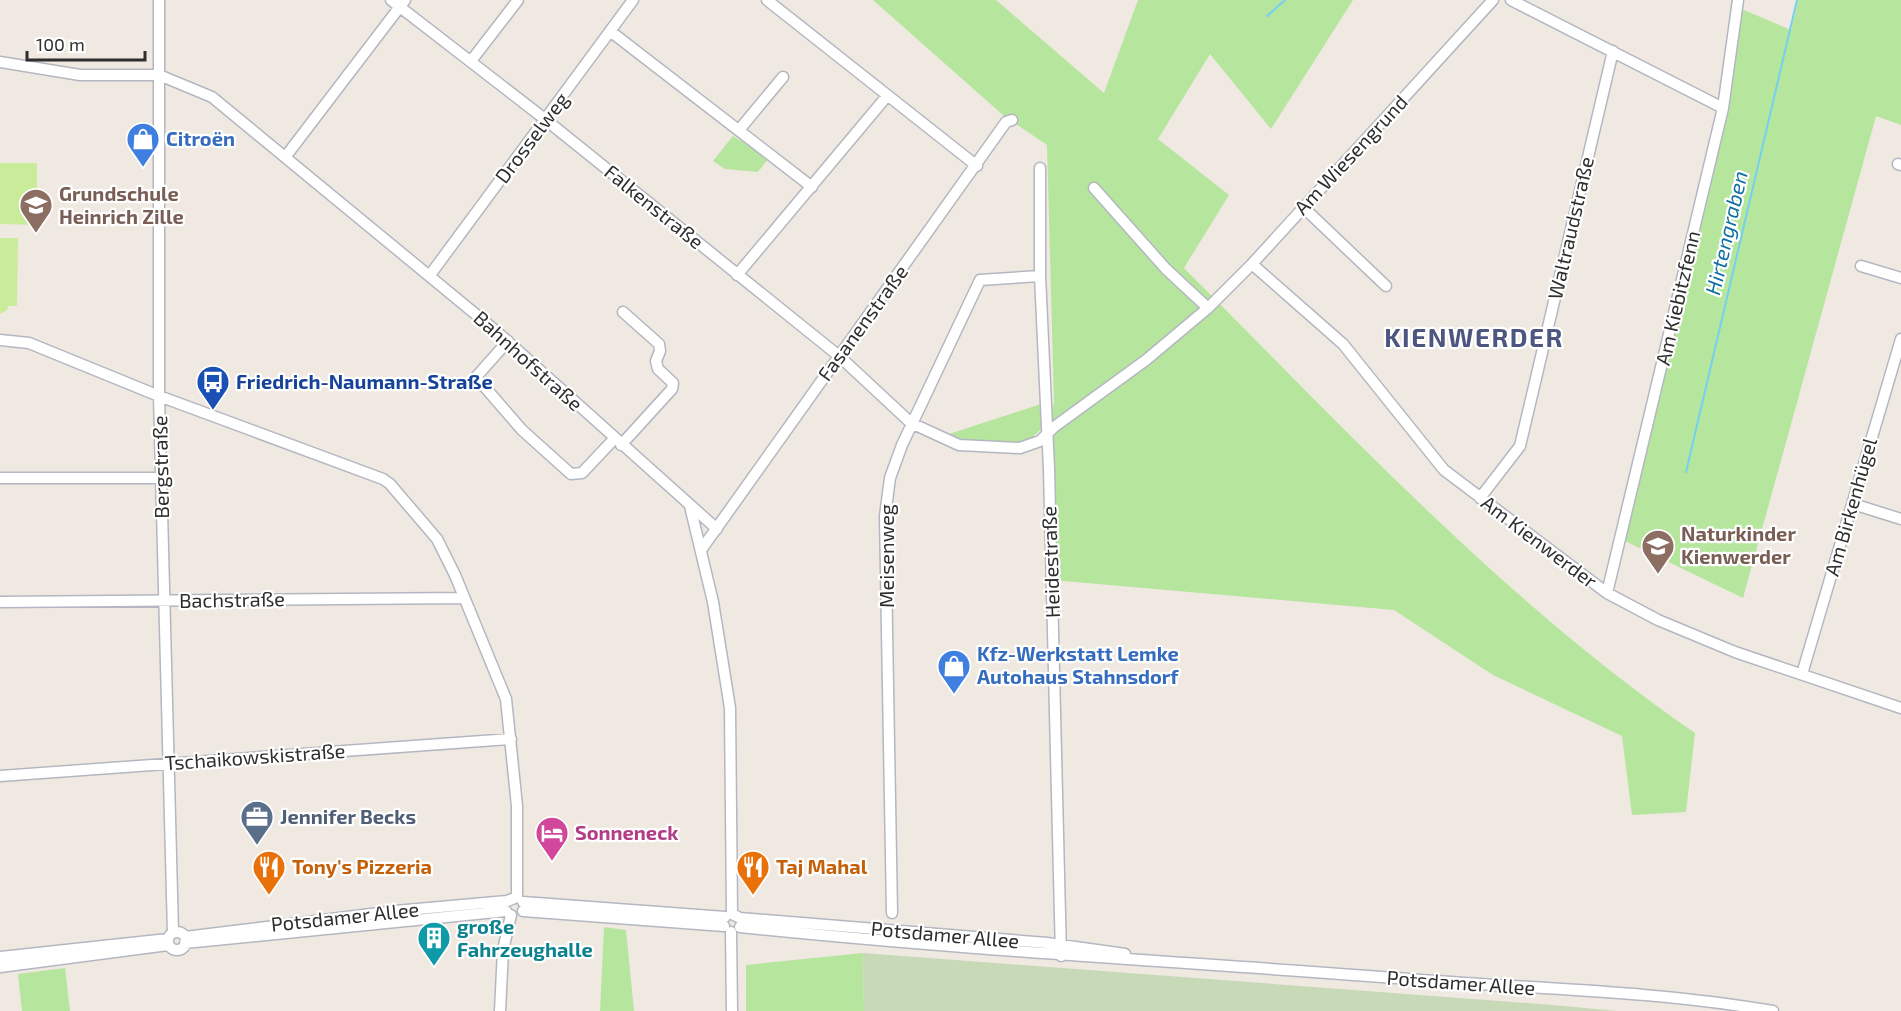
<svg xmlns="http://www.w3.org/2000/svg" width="1901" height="1011" font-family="'Exo 2',sans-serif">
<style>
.green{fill:#b6e59e}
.cemetery{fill:#c8d9b8}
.pitch{fill:#c9ec9a}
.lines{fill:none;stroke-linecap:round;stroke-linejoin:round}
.stream{stroke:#75cff0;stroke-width:2}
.minor-casing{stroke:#b4b7c1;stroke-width:13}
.minor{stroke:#fff;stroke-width:10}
.labels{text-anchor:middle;stroke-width:4.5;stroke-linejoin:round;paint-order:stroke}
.street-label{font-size:20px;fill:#2e2e2e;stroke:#fff}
.shop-label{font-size:20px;font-weight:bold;fill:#366cbe;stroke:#fff;text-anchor:start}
.education-label{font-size:20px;font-weight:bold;fill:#785e54;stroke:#fff;text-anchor:start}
.transit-label{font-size:20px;font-weight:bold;fill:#164399;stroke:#fff;text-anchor:start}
.service-label{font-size:20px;font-weight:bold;fill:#4e5e75;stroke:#fff;text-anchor:start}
.hotel-label{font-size:20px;font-weight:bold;fill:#b23c85;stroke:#fff;text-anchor:start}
.food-label{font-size:20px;font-weight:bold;fill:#c56008;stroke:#fff;text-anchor:start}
.culture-label{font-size:20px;font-weight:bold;fill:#0d838f;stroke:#fff;text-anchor:start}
.water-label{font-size:21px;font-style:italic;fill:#0d6fa3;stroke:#fff}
.district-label{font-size:26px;font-weight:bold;letter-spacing:1.5px;fill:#4d5680;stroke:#fff}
</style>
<rect width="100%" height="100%" fill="#efe9e1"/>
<path class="green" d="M873,0H996L1104,93L1138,0H1353L1271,129L1210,54L1158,139L1229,195L1184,268C1347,431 1505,602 1695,733L1686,812L1632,815L1622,736L1493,675L1394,610L1052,580L1047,435L1054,402L1047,145L1004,116Z
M1798,0H1901V125L1876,116L1743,598L1623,540L1739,8L1791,30Z
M733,136L768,159L758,172L725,169L713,161Z
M1044,403V426L1026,444L973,446L943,436Z
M604,927L626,930L634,1011H600Z
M863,953L864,1011H746V965Z
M65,968L70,1011H22L18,974Z"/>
<path class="cemetery" d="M863,953L1553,1005L1617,1011H864Z"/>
<path class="pitch" d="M0,163H37V225L0,224Z
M0,238H18L17,306H8L7,310L0,314Z"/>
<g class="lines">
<path class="stream" d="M1267,16L1285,0
M1686,472L1797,0"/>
<g class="minor-casing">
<path id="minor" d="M159,0V396L173,933
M391,0L546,120L839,356L911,423L959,445L1020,448L1040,441L1054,427L1146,360L1208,308L1252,264L1493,0
M767,0L977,166
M1511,0L1723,108
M610,31L812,187
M471,61L518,0
M0,62L80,75H159L212,97L496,331L717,529
M739,130L783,77
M286,156L405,0
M1898,164L1901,165
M1040,168V276L1049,469L1061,956
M1094,188L1166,269L1208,308
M1303,207L1386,286
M1252,264L1343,344L1444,470L1607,593L1658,620L1735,652L1901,708
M1861,266L1901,278
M430,275L633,0
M737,275L887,96
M0,340L29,343L159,396L383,479L390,484L437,539L455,575L506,699L517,806V897
M508,341L476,377L522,430L571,474L582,473L614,439
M621,445L672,389L673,383L658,369L656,361L660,351L659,344L623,312
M0,478H161
M1480,498L1520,446L1613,51
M1853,504L1901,519
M690,506L713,602L730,708L732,914
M701,550L1006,122L1012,120
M1607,593L1723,108L1738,0
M0,602L464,598
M1802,674L1901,339
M0,776L511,739
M523,902L725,917
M523,911L724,926
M892,913L885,516L890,478L902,445L980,280L1040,276
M732,914L740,918L1047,943L1125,954
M740,927C972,951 1204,963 1436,981C1548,989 1662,992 1773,1011
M731,932L732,1011
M168 941a9 9 0 1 1 18 0a9 9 0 1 1-18 0Z
M185,937L395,911L507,901L517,897
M185,943L506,911
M0,957L168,939
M0,967L168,945
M500,1011L503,950L511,915"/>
</g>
<use href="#minor" class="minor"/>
</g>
<defs>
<g id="shop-pin" transform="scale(1.725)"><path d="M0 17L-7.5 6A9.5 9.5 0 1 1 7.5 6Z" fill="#3f7fe0" stroke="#fff"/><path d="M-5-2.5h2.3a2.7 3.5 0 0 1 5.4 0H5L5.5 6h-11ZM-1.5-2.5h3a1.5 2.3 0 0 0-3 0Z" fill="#fff"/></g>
<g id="school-pin" transform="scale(1.725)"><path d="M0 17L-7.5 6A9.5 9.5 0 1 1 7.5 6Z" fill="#8d6e63" stroke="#fff"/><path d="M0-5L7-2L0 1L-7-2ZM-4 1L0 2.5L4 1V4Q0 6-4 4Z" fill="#fff"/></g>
<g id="bus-pin" transform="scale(1.725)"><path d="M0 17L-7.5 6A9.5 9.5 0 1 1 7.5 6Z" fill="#1a4fb4" stroke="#fff"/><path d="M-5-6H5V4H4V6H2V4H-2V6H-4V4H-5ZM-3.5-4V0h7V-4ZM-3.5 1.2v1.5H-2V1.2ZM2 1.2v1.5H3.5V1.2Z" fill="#fff"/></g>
<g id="office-pin" transform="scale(1.725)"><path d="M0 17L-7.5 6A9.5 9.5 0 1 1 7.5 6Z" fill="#5c6f8a" stroke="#fff"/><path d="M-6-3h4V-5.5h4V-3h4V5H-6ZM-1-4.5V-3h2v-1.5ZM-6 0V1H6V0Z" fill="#fff"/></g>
<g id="hotel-pin" transform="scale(1.725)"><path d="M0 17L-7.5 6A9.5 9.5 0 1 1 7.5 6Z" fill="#d1479c" stroke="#fff"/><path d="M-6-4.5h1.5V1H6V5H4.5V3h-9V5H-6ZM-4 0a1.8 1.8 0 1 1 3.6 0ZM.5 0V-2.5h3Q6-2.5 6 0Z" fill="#fff"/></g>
<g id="restaurant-pin" transform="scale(1.725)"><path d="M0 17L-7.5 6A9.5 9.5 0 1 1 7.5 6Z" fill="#e8710a" stroke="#fff"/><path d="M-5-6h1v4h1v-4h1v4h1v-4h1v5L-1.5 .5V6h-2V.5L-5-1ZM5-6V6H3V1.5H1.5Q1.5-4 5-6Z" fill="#fff"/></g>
<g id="building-pin" transform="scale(1.725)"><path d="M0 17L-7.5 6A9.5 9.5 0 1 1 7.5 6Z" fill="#0f9aa8" stroke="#fff"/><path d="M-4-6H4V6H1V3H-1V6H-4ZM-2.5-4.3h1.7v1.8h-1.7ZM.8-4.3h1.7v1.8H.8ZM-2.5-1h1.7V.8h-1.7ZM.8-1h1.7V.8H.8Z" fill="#fff"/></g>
</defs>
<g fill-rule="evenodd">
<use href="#shop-pin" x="143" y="139"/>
<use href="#school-pin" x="36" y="205"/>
<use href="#bus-pin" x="213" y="382"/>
<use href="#school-pin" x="1658" y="546"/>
<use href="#shop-pin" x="954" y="666"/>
<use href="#office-pin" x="257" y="817"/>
<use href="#hotel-pin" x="552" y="833"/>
<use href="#restaurant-pin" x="269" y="867"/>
<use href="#restaurant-pin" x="753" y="867"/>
<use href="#building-pin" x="434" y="938"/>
</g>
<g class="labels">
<g class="street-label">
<text transform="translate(532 138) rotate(-53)" y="7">Drosselweg</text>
<text transform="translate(1351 155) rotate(-47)" y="7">Am Wiesengrund</text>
<text transform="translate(654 207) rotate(39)" y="7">Falkenstraße</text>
<text transform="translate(1571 228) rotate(-77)" y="7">Waltraudstraße</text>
<text transform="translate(1678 298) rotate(-77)" y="7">Am Kiebitzfenn</text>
<text transform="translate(863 323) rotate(-54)" y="7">Fasanenstraße</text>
<text transform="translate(528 361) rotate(42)" y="7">Bahnhofstraße</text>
<text transform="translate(161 467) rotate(-91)" y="7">Bergstraße</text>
<text transform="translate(1851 507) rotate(-74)" y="7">Am Birkenhügel</text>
<text transform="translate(1539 542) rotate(37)" y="7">Am Kienwerder</text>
<text transform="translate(887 556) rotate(-90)" y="7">Meisenweg</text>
<text transform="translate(1051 562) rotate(-92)" y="7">Heidestraße</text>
<text transform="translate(232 600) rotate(-1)" y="7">Bachstraße</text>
<text transform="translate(255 757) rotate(-4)" y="7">Tschaikowskistraße</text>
<text transform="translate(345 917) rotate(-6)" y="7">Potsdamer Allee</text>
<text transform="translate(945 935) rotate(5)" y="7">Potsdamer Allee</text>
<text transform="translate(1461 983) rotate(4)" y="7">Potsdamer Allee</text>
</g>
<g class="shop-label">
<text x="166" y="146">Citroën</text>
<text x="977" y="661">Kfz-Werkstatt Lemke<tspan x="977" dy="23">Autohaus Stahnsdorf</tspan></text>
</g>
<g class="education-label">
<text x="59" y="201">Grundschule<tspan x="59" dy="23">Heinrich Zille</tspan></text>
<text x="1681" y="541">Naturkinder<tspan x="1681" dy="23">Kienwerder</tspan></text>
</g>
<g class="transit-label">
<text x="236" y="389">Friedrich-Naumann-Straße</text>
</g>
<g class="service-label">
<text x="280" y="824">Jennifer Becks</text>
</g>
<g class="hotel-label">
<text x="575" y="840">Sonneneck</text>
</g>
<g class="food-label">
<text x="292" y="874">Tony's Pizzeria</text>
<text x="776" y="874">Taj Mahal</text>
</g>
<g class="culture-label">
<text x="457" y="934">große<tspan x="457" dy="23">Fahrzeughalle</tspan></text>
</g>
<g class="water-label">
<text transform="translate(1727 233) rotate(-77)" y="7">Hirtengraben</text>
</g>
<g class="district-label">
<text x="1474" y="347">KIENWERDER</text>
</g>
</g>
<path d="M27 51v9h118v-9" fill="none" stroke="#2e2e2e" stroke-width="3"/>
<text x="36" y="51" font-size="18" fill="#2e2e2e" stroke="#ffffff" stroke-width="4.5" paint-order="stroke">100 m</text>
</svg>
